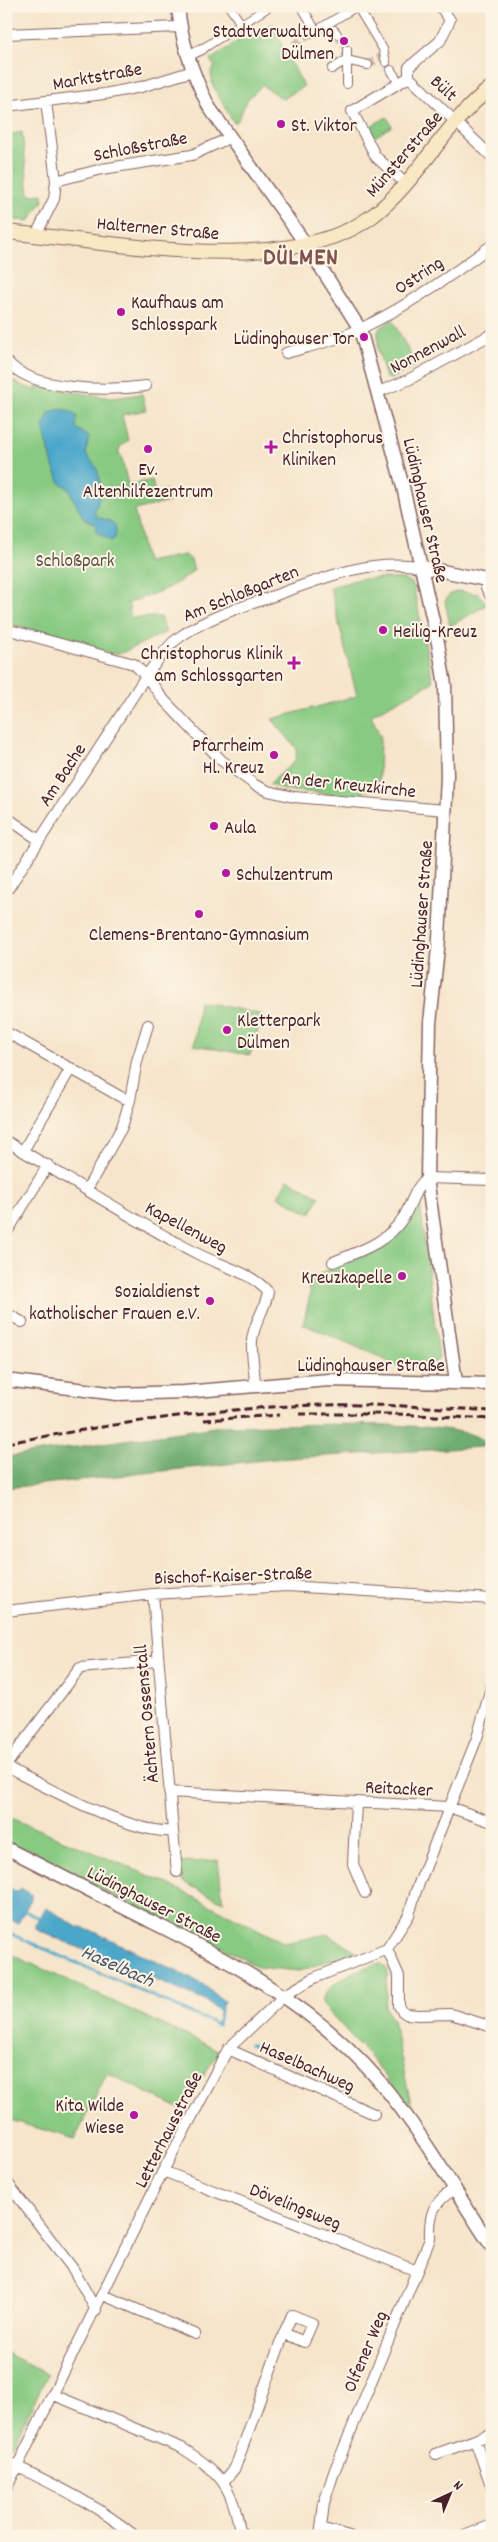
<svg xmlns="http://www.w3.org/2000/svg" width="498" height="2542" font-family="Dekko,sans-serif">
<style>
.green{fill:#88ca82;stroke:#697456}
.forest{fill:#6eae70;stroke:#5c664e}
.water{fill:#4ba7ca;stroke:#4a637a}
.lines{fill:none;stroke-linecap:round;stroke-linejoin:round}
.stream{stroke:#4ba7ca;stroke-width:3}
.pedestrian-tunnel{stroke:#d4bdab;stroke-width:8;stroke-dasharray:8 4;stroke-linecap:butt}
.pedestrian-casing{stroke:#866463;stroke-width:10}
.minor-casing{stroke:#866463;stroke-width:12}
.tertiary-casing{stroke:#866463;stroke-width:15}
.secondary-casing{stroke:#866463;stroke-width:16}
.pedestrian{stroke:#fff;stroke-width:8}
.minor{stroke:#fff;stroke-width:10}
.tertiary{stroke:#fff;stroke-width:12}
.secondary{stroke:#f8e8c3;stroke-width:14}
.rail{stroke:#4a1f2b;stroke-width:3;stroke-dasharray:8 4;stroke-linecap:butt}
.poi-dot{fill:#b5179e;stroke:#fcf5e5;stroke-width:2}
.labels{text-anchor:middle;stroke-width:4;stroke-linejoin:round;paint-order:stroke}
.poi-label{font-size:19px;fill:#4a1f2b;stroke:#fcf5e5;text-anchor:end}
.street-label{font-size:19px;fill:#4a1f2b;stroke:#fcf5e5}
.park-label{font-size:19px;fill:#5d5245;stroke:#fcf5e5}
.water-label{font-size:20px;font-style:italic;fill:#4a556b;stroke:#fcf5e5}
.district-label{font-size:24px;font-weight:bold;letter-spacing:1px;fill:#82524d;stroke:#fcf5e5}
</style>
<rect width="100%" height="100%" fill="#fcf5e5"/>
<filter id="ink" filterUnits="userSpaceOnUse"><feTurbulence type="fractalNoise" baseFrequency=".02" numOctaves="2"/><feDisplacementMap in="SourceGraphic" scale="10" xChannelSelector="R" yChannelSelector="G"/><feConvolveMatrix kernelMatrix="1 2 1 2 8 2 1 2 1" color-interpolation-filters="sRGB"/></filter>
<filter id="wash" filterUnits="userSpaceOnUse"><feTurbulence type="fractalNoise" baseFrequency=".0096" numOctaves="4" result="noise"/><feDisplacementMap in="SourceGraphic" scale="20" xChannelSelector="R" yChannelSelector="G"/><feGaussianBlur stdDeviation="1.12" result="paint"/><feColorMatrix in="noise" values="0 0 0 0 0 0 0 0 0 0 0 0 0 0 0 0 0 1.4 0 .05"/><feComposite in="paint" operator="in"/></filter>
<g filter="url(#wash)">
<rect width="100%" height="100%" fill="#f6e5cb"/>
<path class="green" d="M273,24L287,56L304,86L283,99L262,85L247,100L238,120L234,123L212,84L211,71L215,67L210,60L254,30Z
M387,117L392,126L373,138L367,128Z
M22,132L29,195L43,194V201L29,221L6,219V135Z
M392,319L416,365L391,379L386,378L378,350V330Z
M6,377L23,386L35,390L37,386L112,398L142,394L146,410L122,415L128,440L120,447L118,455H121L128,485L152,480L155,493L167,490L169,502L134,510L146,562L185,555L191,560L194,570C176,588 152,594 128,603L131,618L160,617L166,632L119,654H111L6,623Z
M382,578L403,579L413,584L433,682L371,715L380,736L379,782H369V791L364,790L363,797L284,790L269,784L295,761L297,749L272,719L357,696L330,587L359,579Z
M459,591L478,594L488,604L450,626L445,601L450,594Z
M199,1001L263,1015L250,1055L194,1045Z
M288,1179L320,1197L310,1214L278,1196Z
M419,1194L439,1359L430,1366H396L378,1356L303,1324L310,1295L307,1280L378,1247Z
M6,1816L162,1881L285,1943L327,1934L356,1951L299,1971L258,1967L214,1943L11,1847L6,1844Z
M218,1860L223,1902L183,1882L180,1863Z
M6,1952L220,2051L180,2109L107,2073L75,2139L6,2119Z
M381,1963L388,1970L385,2008L393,2020L413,2113L373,2060L321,2003C326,1982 361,1967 381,1963Z
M6,2353L48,2374L12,2446L6,2443Z"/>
<path class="forest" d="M221,1426C269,1426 452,1417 483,1440L482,1447L274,1459L6,1488V1457Z"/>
<path class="water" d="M60,409L71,411L77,416L76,428L89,437L86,454C89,459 93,462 96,467C102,479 102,500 94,510L96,516C108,522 119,519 115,538L111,541L96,532V524L84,519L68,488L60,483L53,466L43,427L50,412Z
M6,1885L16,1892L20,1888L31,1894V1899L18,1923L6,1918Z
M46,1907L77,1927L95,1932L201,1983L224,2001L220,2011L203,2000L37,1930L35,1927Z"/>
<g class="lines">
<path class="stream" d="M25,1911L39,1918
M6,1932L218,2025L220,2011
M250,2045L308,2068L350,2093"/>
</g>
</g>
<g filter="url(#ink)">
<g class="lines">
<path class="pedestrian-tunnel" d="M337,34L347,50
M294,45L311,34
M368,65L381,57"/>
<g class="pedestrian-casing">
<path id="pedestrian" d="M229,6L247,33
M357,6L383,49L386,62
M302,7L316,31
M334,30L337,34
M311,34L357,6
M202,49L270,6
M347,50V84
M332,69L346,60L368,65
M391,70L399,83"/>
</g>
<g class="minor-casing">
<path id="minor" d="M6,34L179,27
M187,56L202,49
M409,77L492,157
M409,77V67L440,41L450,20L440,6
M6,106L104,94L141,87L193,71
M56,181L102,169L192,155L229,138
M406,184L376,157L352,111L409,77
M36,235L54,199L56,181L46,101
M286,353C311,346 338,340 362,328C408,306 451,276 492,245
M6,360C30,392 110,391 146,386
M378,392L408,380L492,334
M486,581V588L492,598
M6,629L134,664L146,676L163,699L221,760L255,785L268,791L294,797L445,810
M6,817L39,840
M6,892L146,676C157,662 166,646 181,636C207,618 238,608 268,598C319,580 368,557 422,567
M6,1032L121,1097L130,1100L122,1127L87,1189
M130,1100L137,1061L148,1025
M6,1141C70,1179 132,1220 198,1254C221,1266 251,1272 268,1292C266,1309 253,1323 252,1341C251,1355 255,1371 255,1385
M23,1151L71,1068
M6,1234L48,1165
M333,1262C360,1251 387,1243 403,1218C412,1204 414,1188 427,1178L492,1180
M6,1313L22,1322
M6,1611L153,1594L287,1586L492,1599
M492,1684L477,1738L416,1891L409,1915L387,1949L399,1976V2006L402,2011L406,2014L419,2015L451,2014L492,2027
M6,1765L80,1668L157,1661
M6,1767C44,1786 133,1835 173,1831L153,1594
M169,1792L449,1807L492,1822
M356,1803L353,1864L365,1893
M173,1831L177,1872
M228,2049L374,2114
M163,2171L417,2271
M6,2181L73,2269L96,2310
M103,2295L195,2334
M54,2395L182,2448C224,2475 232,2487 241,2536
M475,2440L492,2488
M436,2454L492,2434
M6,2461C52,2484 95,2503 135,2536
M224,2481L235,2468L284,2333L292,2315L312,2323L304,2342L284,2333
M6,2489L163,2171L228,2049L285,1995L314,1978L387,1949
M321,2528L349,2536
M320,2536L324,2503L334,2472L430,2239C429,2213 433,2203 454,2189
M464,2536L492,2525"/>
</g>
<g class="tertiary-casing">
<path id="tertiary" d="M178,6C181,42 193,75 209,107L307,246L360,329L403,487L438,643L445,685L447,777L439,939L430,1023L427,1178L456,1382
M422,567L492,581
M6,1380L117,1394L184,1392L329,1380L492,1384
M6,1848C54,1872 101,1896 148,1920C227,1959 303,2000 364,2064C415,2118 451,2186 492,2247"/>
</g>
<g class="secondary-casing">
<path id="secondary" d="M6,232C106,241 287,279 371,217C419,181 444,123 492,87"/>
</g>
<use href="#pedestrian" class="pedestrian"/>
<use href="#minor" class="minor"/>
<use href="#tertiary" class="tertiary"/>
<use href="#secondary" class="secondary"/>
<path class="rail" d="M299,1414H396L492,1419
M204,1420L279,1415
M6,1443C111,1425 215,1407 322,1405C378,1404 435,1407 492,1411"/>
</g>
</g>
<g class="poi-dot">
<circle cx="344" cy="41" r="5"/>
<circle cx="281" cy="124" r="5"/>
<circle cx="121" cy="312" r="5"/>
<circle cx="364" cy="337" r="5"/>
<path d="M268.5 439.5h5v5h5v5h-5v5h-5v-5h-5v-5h5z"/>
<circle cx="148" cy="449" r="5"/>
<circle cx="383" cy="630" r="5"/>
<path d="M291.5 655.5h5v5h5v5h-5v5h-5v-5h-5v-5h5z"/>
<circle cx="274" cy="755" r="5"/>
<circle cx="214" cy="826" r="5"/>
<circle cx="226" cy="873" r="5"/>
<circle cx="199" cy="914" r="5"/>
<circle cx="227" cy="1030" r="5"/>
<circle cx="402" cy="1276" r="5"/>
<circle cx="210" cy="1301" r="5"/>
<circle cx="134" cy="2115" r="5"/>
</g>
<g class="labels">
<g class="poi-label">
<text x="334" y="37">Stadtverwaltung<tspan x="334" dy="22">Dülmen</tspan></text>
<text x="291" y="131" text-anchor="start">St. Viktor</text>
<text x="131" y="308" text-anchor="start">Kaufhaus am<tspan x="131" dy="22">Schlosspark</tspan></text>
<text x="354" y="344">Lüdinghauser Tor</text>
<text x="282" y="443" text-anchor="start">Christophorus<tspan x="282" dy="22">Kliniken</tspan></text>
<text x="148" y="475" text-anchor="middle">Ev.<tspan x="148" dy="22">Altenhilfezentrum</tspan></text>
<text x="393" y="637" text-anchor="start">Heilig-Kreuz</text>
<text x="283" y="659">Christophorus Klinik<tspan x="283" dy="22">am Schlossgarten</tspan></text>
<text x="264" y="751">Pfarrheim<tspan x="264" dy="22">Hl. Kreuz</tspan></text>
<text x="224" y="833" text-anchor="start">Aula</text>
<text x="236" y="880" text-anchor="start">Schulzentrum</text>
<text x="199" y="940" text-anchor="middle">Clemens-Brentano-Gymnasium</text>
<text x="237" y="1026" text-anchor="start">Kletterpark<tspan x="237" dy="22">Dülmen</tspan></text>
<text x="392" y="1283">Kreuzkapelle</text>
<text x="200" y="1297">Sozialdienst<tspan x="200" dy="22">katholischer Frauen e.V.</tspan></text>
<text x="124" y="2111">Kita Wilde<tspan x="124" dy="22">Wiese</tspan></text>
</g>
<g class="street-label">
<text transform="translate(97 75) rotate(-10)" y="7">Marktstraße</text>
<text transform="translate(445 87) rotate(43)" y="7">Bült</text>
<text transform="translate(140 145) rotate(-11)" y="7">Schloßstraße</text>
<text transform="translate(403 153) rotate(-49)" y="7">Münsterstraße</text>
<text transform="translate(158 227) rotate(5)" y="7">Halterner Straße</text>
<text transform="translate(418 274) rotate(-33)" y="7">Ostring</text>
<text transform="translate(427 348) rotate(-28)" y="7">Nonnenwall</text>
<text transform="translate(427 510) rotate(77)" y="7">Lüdinghauser Straße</text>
<text transform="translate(240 592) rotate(-22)" y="7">Am Schloßgarten</text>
<text transform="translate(61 774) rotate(-57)" y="7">Am Bache</text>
<text transform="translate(349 783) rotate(6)" y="7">An der Kreuzkirche</text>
<text transform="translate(420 914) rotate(-86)" y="7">Lüdinghauser Straße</text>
<text transform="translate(187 1226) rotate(28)" y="7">Kapellenweg</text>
<text x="371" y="1371">Lüdinghauser Straße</text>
<text transform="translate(233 1574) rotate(-2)" y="7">Bischof-Kaiser-Straße</text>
<text transform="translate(145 1714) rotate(-95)" y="7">Ächtern Ossenstall</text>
<text transform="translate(399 1787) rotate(3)" y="7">Reitacker</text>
<text transform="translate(155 1903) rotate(27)" y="7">Lüdinghauser Straße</text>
<text transform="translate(308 2065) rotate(24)" y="7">Haselbachweg</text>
<text transform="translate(167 2129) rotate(-63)" y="7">Letterhausstraße</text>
<text transform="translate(296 2205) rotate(22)" y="7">Dövelingsweg</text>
<text transform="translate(364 2351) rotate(-67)" y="7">Olfener Weg</text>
</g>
<g class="park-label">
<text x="75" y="566">Schloßpark</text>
</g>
<g class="water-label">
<text transform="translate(118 1965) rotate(24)" y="7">Haselbach</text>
</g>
<g class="district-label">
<text x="301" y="264">DÜLMEN</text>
</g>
</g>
<rect width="498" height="2542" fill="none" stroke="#fcf5e5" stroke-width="25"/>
<g transform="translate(450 2494) rotate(44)" stroke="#fcf5e5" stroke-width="4" paint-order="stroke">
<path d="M0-4L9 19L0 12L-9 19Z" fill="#4a1f2b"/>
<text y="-8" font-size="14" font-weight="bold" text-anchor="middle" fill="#4a1f2b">N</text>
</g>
</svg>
